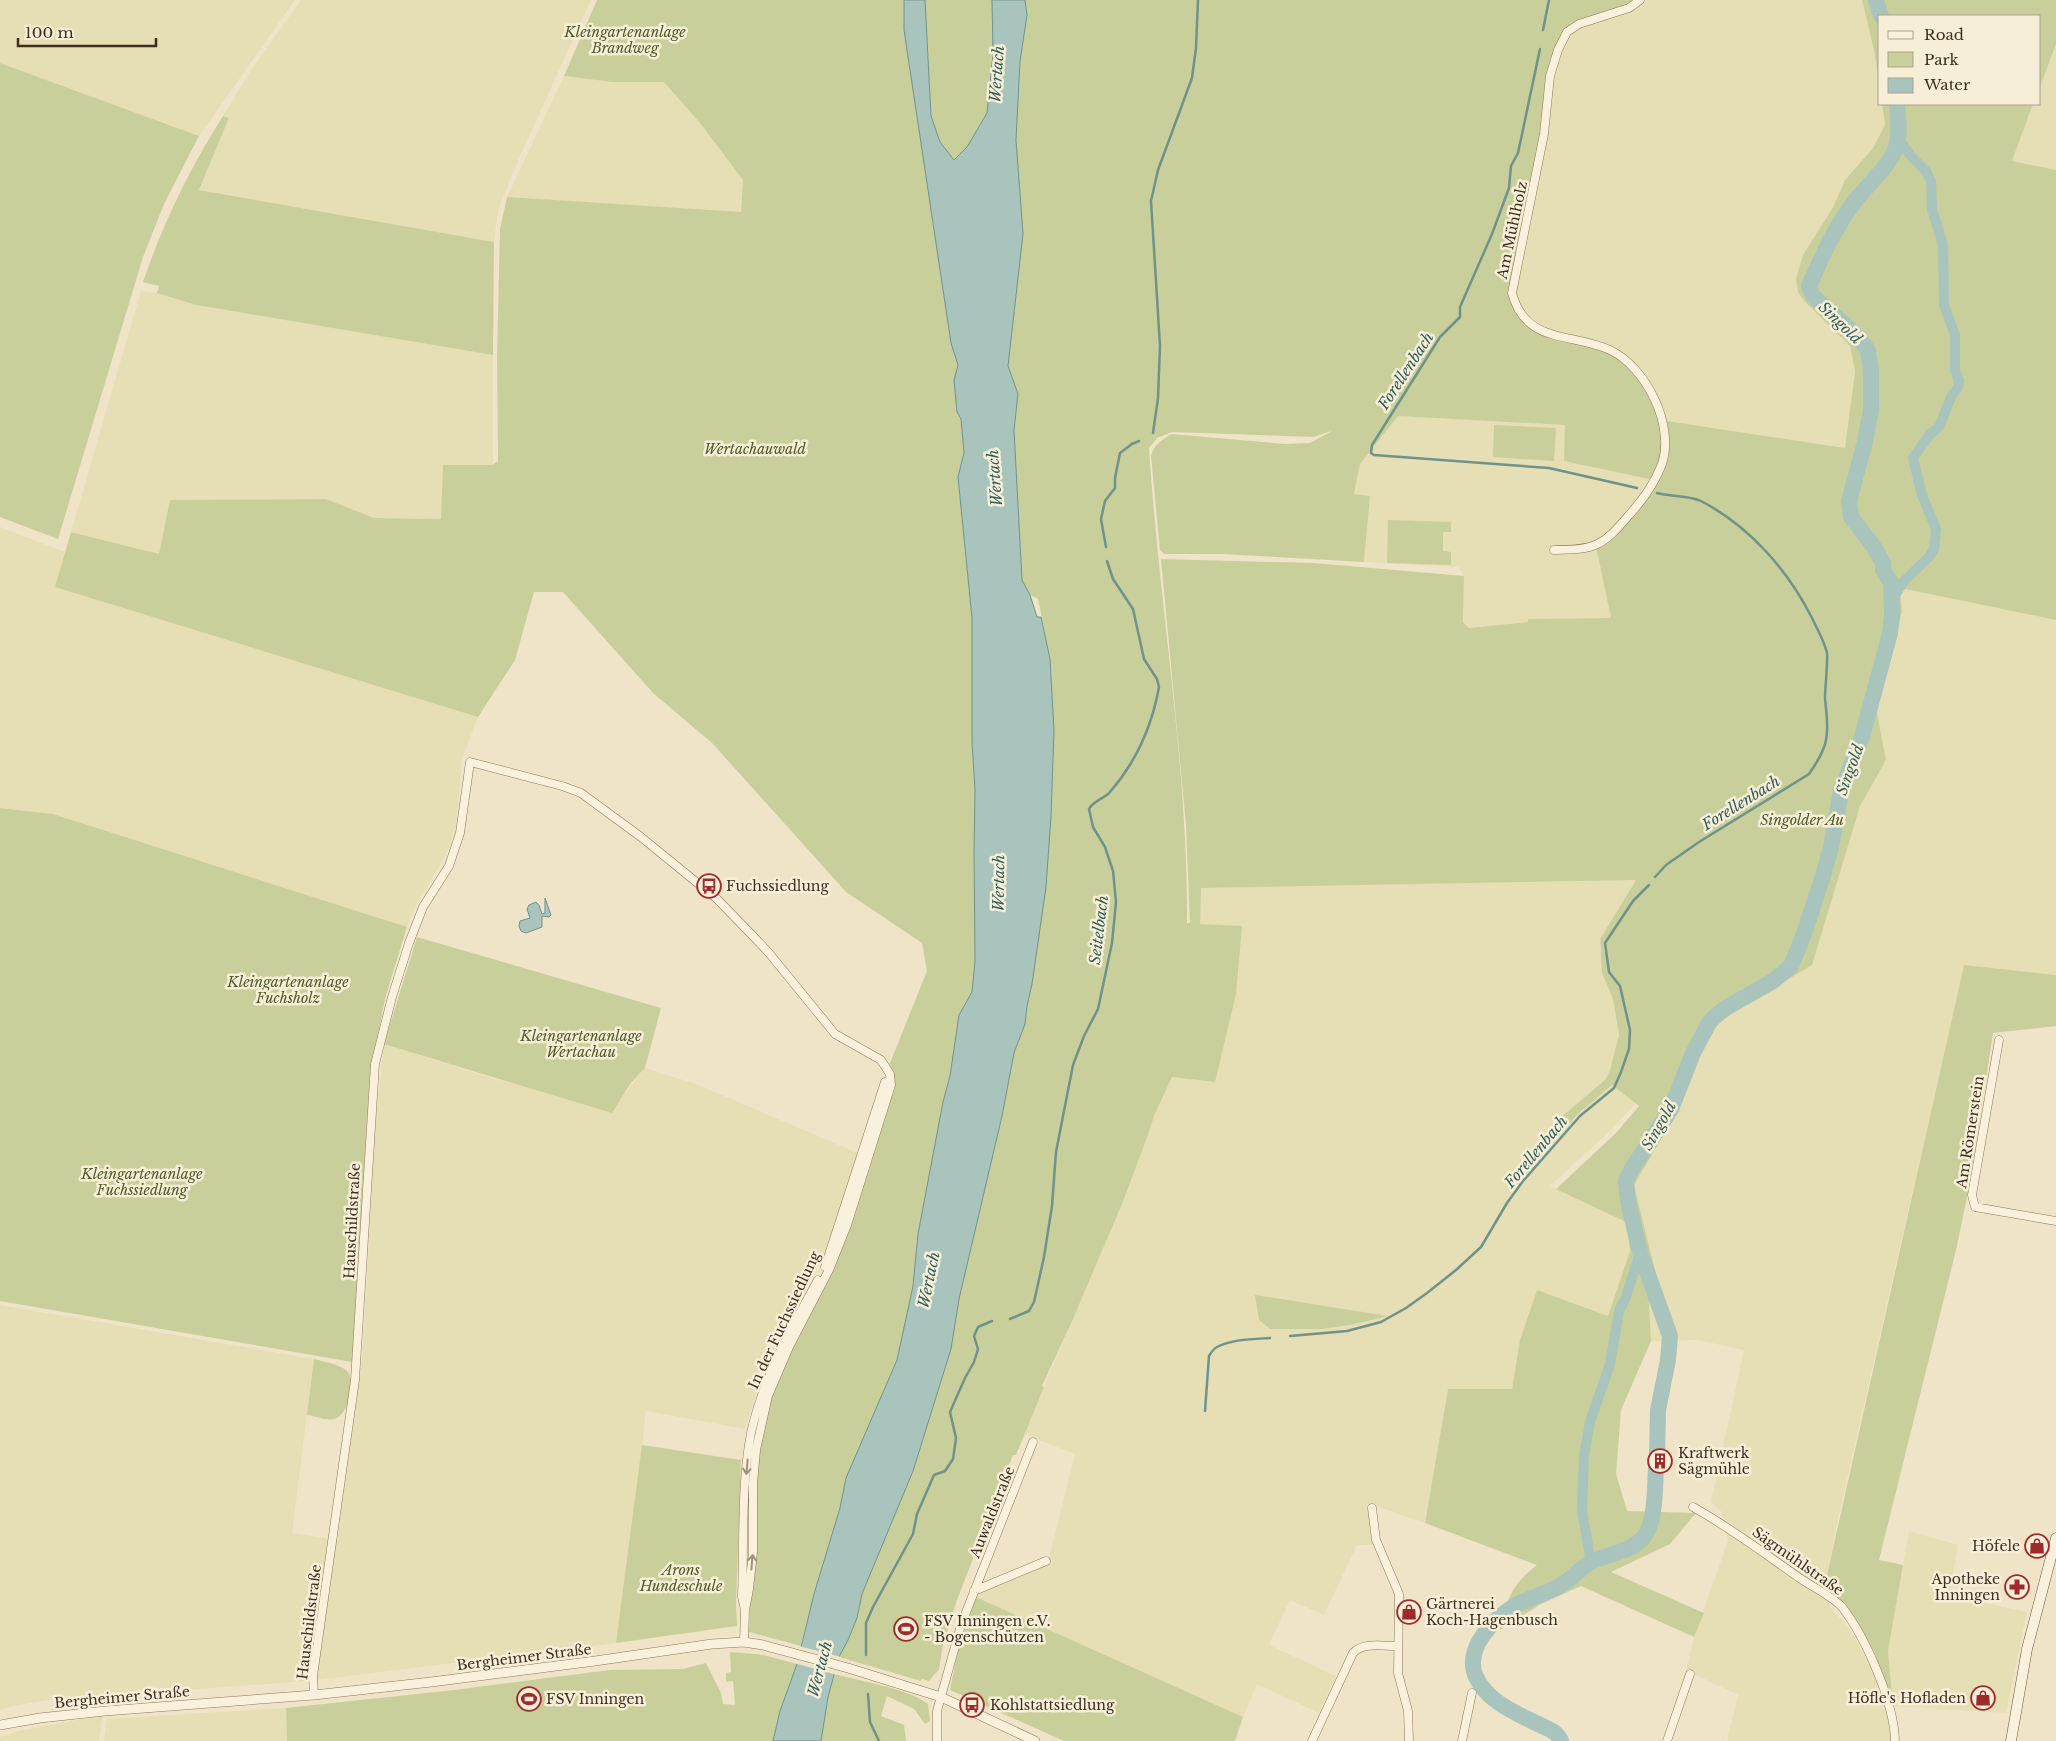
<svg xmlns="http://www.w3.org/2000/svg" width="2056" height="1741" font-family="'Libre Baskerville',serif">
<style>
.farmland{fill:#e6deb5}
.green{fill:#c9cf9b;fill-rule:evenodd}
.water{fill:#a9c4bc;stroke:#6f938a}
.pier{fill:#f0e4c8}
.lines{fill:none;stroke-linecap:round;stroke-linejoin:round}
.stream{stroke:#6f938a;stroke-width:2.5}
.canal{stroke:#a9c4bc;stroke-width:10}
.river{stroke:#a9c4bc;stroke-width:16}
.minor-casing{stroke:#8d765c;stroke-width:9}
.tertiary-casing{stroke:#8d765c;stroke-width:10}
.secondary-casing{stroke:#6f573f;stroke-width:11}
.minor{stroke:#faf1dc;stroke-width:8}
.tertiary{stroke:#faf1dc;stroke-width:9}
.secondary{stroke:#faf1dc;stroke-width:10}
.oneway{stroke:#9c907e}
.labels{text-anchor:middle;stroke-width:5;stroke-linejoin:round;paint-order:stroke}
.park-label{font-size:14px;font-style:italic;fill:#4d5a26;stroke:#f7eed8}
.street-label{font-size:14px;fill:#3d2e20;stroke:#f7eed8}
.poi-label{font-size:14px;fill:#3d2e20;stroke:#f7eed8;text-anchor:start}
.water-label{font-size:15px;font-style:italic;fill:#2f5d5a;stroke:#f7eed8}
</style>
<rect width="100%" height="100%" fill="#f0e4c8"/>
<path class="farmland" d="M0,0H295L199,136L0,63Z
M301,0H591L516,165L498,210L494,242L199,190L229,118L223,116L249,73Z
M1643,0H1862L1874,50L1880,89V104H1882L1885,125L1873,148L1845,180L1833,207L1803,255L1805,302L1850,346L1855,371L1845,448L1667,421L1662,405L1653,388L1642,372L1627,357L1612,347L1541,327L1526,314L1519,304L1516,293V281L1546,133L1556,62L1568,32Z
M2056,44V170L2012,161L2033,104H2040V87Z
M564,76L612,82H664L700,123L743,180L741,213L507,197Z
M141,291L157,293L196,305L493,355V465H443L442,519L374,518L326,499L170,500L160,555L71,532Z
M1397,416L1566,425L1654,480L1631,514L1597,546L1611,618L1529,619V622L1469,628L1463,622L1464,576L1458,567L1364,562L1370,497L1354,494L1360,464Z
M0,527L65,552L55,587L478,717L462,759L456,826L446,855L415,907L407,927L53,814L0,808Z
M1899,588L2056,620V975L1964,965L1837,1524L1827,1575L1830,1607L1847,1626L1872,1668L1891,1725L1892,1741H1727L1738,1695L1686,1670L1694,1637L1728,1541L1721,1511L1711,1502L1744,1350L1698,1340L1651,1341L1649,1302L1662,1297L1634,1185L1672,1121L1700,1050L1722,1019L1765,994L1860,806L1886,760L1876,707L1902,612Z
M1636,880L1600,939L1602,973L1613,999L1619,1035L1610,1070L1605,1080L1553,1124L1546,1149L1578,1114L1612,1085L1636,1103L1612,1129L1550,1186L1626,1222L1630,1251L1608,1316L1537,1290L1520,1340L1512,1389H1448L1425,1523L1379,1507H1368L1372,1545H1357L1324,1615L1290,1600L1269,1645L1336,1676L1319,1713L1257,1684L1243,1717L976,1597L978,1593L1048,1563L1075,1454L1024,1434L1122,1204L1148,1135L1154,1116L1172,1077L1214,1082L1241,926L1200,924V888Z
M384,1044L498,1080L619,1100L645,1068L696,1084L860,1154L826,1251L764,1368L745,1429L646,1411L634,1517L616,1643L308,1681L49,1700L13,1706L0,1710V1305L314,1359L292,1533L337,1540L362,1361L376,1118Z
M1909,1531L1958,1545L1949,1595L2027,1612L2006,1713L1893,1706L1888,1651Z
M286,1708L287,1741H104L107,1719Z
M103,1715L99,1741H0V1737L19,1731Z"/>
<path class="green" d="M597,0H904V30L951,343L958,365L954,380L957,412L961,419L964,453L958,477L972,618V741L975,790L974,851L975,961L972,992L959,1015L950,1076L943,1102L918,1234L913,1286L897,1360L846,1478L840,1508L809,1613L801,1646L749,1632L757,1450L769,1396L829,1271L891,1074L890,1063L927,971L922,943L846,892L712,743L653,693L563,592H534L515,660L478,717L55,587L71,532L159,554L170,500L326,499L374,518L441,519L443,465H492L498,461L497,356L500,229L507,197L741,212L743,180L700,123L664,82H612L564,76Z
M925,0H992L993,55L987,113L967,147L954,160L940,142L931,116Z
M1025,0H1637L1628,6L1578,22L1555,49L1512,303C1533,347 1574,335 1611,353C1638,366 1652,395 1660,423L1667,421L1845,448L1855,371L1850,346L1805,302L1798,292L1796,279L1803,255L1833,207L1845,180L1873,148L1885,125L1882,104H2033L2012,161L2056,170V620L1900,588L1902,612L1876,707L1886,760L1860,806L1812,965L1722,1019L1700,1050L1672,1121L1634,1185L1662,1298L1649,1302L1651,1341L1621,1410L1616,1474L1627,1511L1696,1513L1670,1544L1611,1572L1704,1613L1694,1637L1581,1586L1541,1604L1500,1630C1507,1599 1511,1585 1537,1565L1425,1523L1448,1389H1512L1520,1340L1537,1290L1608,1316L1630,1251L1626,1222L1556,1189L1616,1133L1639,1106L1612,1085L1578,1114L1546,1150L1537,1145L1553,1124L1605,1080L1610,1070L1619,1035L1613,999L1602,973L1600,939L1636,880L1201,888L1200,924L1242,926L1236,994L1215,1082L1172,1077L1154,1116L1148,1135L1122,1204L1073,1319L1042,1386L1044,1387L1016,1455H1013L957,1600L943,1645L939,1669L929,1681L922,1679L921,1681L839,1657L848,1640L857,1618L862,1594L913,1471L951,1349L959,1299L1002,1116L1014,1053L1025,1024L1027,1006L1032,984L1054,731L1050,659L1038,599L1030,595L1022,580L1014,430L1018,394L1008,366L1023,234L1016,140L1020,61L1027,15ZM1398,416L1565,425L1564,461L1654,480L1612,535L1596,546L1611,618L1528,619V622L1469,628L1463,622L1464,576L1314,563L1161,559L1186,825L1190,923H1187C1188,764 1159,606 1149,448L1157,438L1172,432L1313,437L1332,431L1310,443L1285,444L1171,434C1161,441 1154,444 1151,456L1160,550L1164,554H1222L1364,562L1370,496L1354,494L1360,464Z
M1862,0H2056V44L2040,87V16H1880V89L1874,50Z
M0,63L199,136L164,204L143,257L58,539L0,517Z
M223,116L229,118L199,190L494,242L493,355L196,305L157,293L159,286L143,282C164,221 189,170 223,116Z
M1494,425L1556,428L1554,461L1493,457Z
M1388,520L1451,522V532H1443V551L1451,552V565L1387,563Z
M0,808L53,814L407,927L386,995L370,1072L352,1362L0,1301Z
M417,937L661,1008L645,1068L630,1084L612,1113L384,1044Z
M1964,965L2056,975V1026L1993,1033L1970,1183L1956,1250L1879,1560L1903,1565L1888,1651L1893,1706L1874,1651L1844,1607L1830,1594L1827,1575Z
M1255,1295L1388,1316L1350,1325L1322,1329H1270L1259,1320Z
M314,1359C325,1362 339,1364 347,1371C357,1381 348,1416 334,1419C326,1421 315,1416 307,1415Z
M642,1445L741,1460L736,1603L737,1626L616,1643Z
M976,1597L1243,1717L1235,1741H1064L950,1690L958,1650Z
M730,1652L764,1655L797,1664L780,1711L773,1741H287L286,1708L454,1690L610,1670L683,1669L706,1663L721,1693L723,1704L735,1705L733,1681L726,1682V1673L731,1672Z
M835,1674C859,1681 910,1689 928,1704L930,1721L925,1724L914,1709L887,1696L881,1716L904,1725L906,1741H821L828,1697Z"/>
<path class="water" d="M904,0H925L931,116L940,142L954,160L967,147L987,113L993,55L992,0H1025L1027,15L1020,61L1016,140L1023,234L1008,366L1018,394L1014,430L1022,580L1030,595L1037,617H1041L1050,659L1054,731L1051,816L1046,887L1032,984L1027,1006L1025,1024L1014,1053L1002,1116L959,1299L951,1349L913,1471L862,1594L857,1618L848,1640L839,1657L828,1697L821,1741H773L780,1711L797,1664L814,1594L840,1508L846,1478L897,1360L913,1286L918,1234L943,1102L950,1076L959,1015L972,992L975,961L974,851L975,790L972,741V618L958,477L964,453L961,419L957,412L954,380L958,365L951,343L904,30Z
M545,898L551,915L549,917L542,916V927L526,933L521,931L519,926L520,921L530,918L527,909L529,905L536,902L539,905L542,914L545,913Z"/>
<path class="pier" d="M799,1646L841,1657L837,1675L794,1663Z"/>
<g class="lines">
<path class="stream" d="M1543,30L1549,0
M1540,49L1518,153L1511,166L1509,188L1492,234L1460,307V317L1440,337L1372,445L1371,453L1374,455L1549,468L1637,488
M1153,433L1158,398L1160,346L1151,201L1158,170L1192,78L1196,48L1198,0
M1106,547L1101,519L1105,501L1115,488V478L1120,453L1132,444L1139,441
M1655,877L1666,865L1699,842L1809,774C1816,764 1824,752 1826,740C1829,727 1826,711 1825,698C1825,687 1828,662 1827,653C1824,640 1817,629 1812,618C1787,569 1749,526 1701,501C1689,495 1671,497 1657,493
M1010,1319L1029,1311L1034,1302L1044,1257L1052,1206L1056,1152L1073,1065L1084,1036L1098,1009L1112,943L1116,902L1113,871L1105,847L1093,827L1089,809C1094,800 1104,799 1110,792C1136,762 1152,726 1159,687L1157,679L1144,659L1133,609L1113,579L1107,561
M1290,1336L1347,1331L1381,1322L1406,1308L1427,1293L1456,1270L1481,1247L1507,1203L1523,1181L1580,1116L1614,1088L1621,1072L1629,1049L1630,1030L1620,986L1609,972L1605,943L1633,901L1649,885
M1205,1411L1209,1356C1211,1353 1213,1349 1217,1347C1232,1339 1254,1339 1270,1338
M866,1655V1623L873,1607L913,1534L917,1514L934,1475L945,1471L953,1459L956,1438L950,1412L965,1378L974,1362L978,1349L974,1336L978,1327L992,1321
M868,1694L870,1722L879,1741"/>
<path class="canal" d="M1892,600L1904,581L1929,557L1934,549L1936,529L1922,495L1913,458L1930,434L1939,427L1951,397L1958,387L1959,381L1955,370V335L1944,305L1943,245L1932,209L1931,181L1926,171L1911,156L1897,137
M1591,1562L1582,1511L1584,1456L1590,1422L1610,1364L1619,1311L1626,1297L1640,1252"/>
<path class="river" d="M1876,0L1881,16
M1657,1456L1658,1410L1668,1360L1670,1336L1640,1252L1628,1201L1626,1181L1631,1170L1671,1109L1693,1053L1710,1021L1724,1009L1773,981L1791,966L1804,934L1822,879L1831,847L1841,791L1862,737L1890,633L1892,615L1891,583L1883,570V563L1874,547L1851,517L1849,501L1865,442L1871,410V371L1868,350L1857,336L1813,296L1809,286C1822,256 1835,227 1855,201C1868,184 1886,170 1895,150C1901,137 1898,117 1897,104
M1561,1741C1557,1731 1548,1729 1538,1724C1514,1712 1488,1702 1476,1677C1463,1648 1495,1617 1518,1604C1532,1597 1547,1593 1560,1586C1572,1579 1582,1566 1593,1561C1611,1553 1631,1552 1644,1537C1656,1522 1655,1484 1656,1466"/>
<g class="minor-casing">
<path id="minor" d="M1554,550C1595,550 1603,546 1629,515C1642,501 1655,482 1662,464C1675,425 1646,367 1610,350C1571,332 1526,345 1512,293L1544,134L1550,76L1558,50L1567,32L1579,24L1629,8L1640,0
M1999,1040L1972,1195L1975,1207L2056,1221
M825,1267L885,1082L889,1080
M1693,1507C1731,1528 1765,1554 1801,1579C1813,1587 1833,1597 1842,1607C1866,1638 1894,1702 1895,1741
M1372,1508L1376,1540L1399,1594L1398,1673L1408,1711L1409,1741
M974,1591L1046,1561
M744,1606L742,1597C744,1545 741,1484 751,1433C763,1378 791,1329 818,1280
M314,1695L313,1676L355,1380L375,1064L392,997L409,943L423,907L449,866L460,833L470,762L562,786L581,793L641,837L717,899L753,936L769,953L835,1034L881,1060L890,1074L891,1085L847,1225L829,1270L789,1347L768,1396L756,1450L753,1484V1552L749,1589L745,1610L744,1642
M937,1741V1711L961,1625L1033,1442
M1312,1741L1353,1653C1364,1642 1382,1646 1397,1646
M1462,1741L1472,1693
M1667,1741L1690,1674"/>
</g>
<g class="tertiary-casing">
<path id="tertiary" d="M0,1725L40,1718L105,1711L314,1695L431,1682L595,1661L712,1644L744,1642L763,1645L848,1668L941,1697L1035,1741"/>
</g>
<g class="secondary-casing">
<path id="secondary" d="M2011,1741L2027,1649L2056,1538"/>
</g>
<use href="#minor" class="minor"/>
<use href="#tertiary" class="tertiary"/>
<use href="#secondary" class="secondary"/>
</g>
<defs><path id="oneway-shaft" d="M-6 0H5M1.5-3L5.5 0L1.5 3" fill="none" stroke-width="1.6" stroke-linecap="round" stroke-linejoin="round" transform="scale(1.25)"/></defs>
<g class="oneway">
<use href="#oneway-shaft" transform="translate(747 1467) rotate(95)"/>
<use href="#oneway-shaft" transform="translate(752 1562) rotate(-85)"/>
</g>
<defs>
<g id="bus-ring" transform="scale(1.25)"><circle r="9.5" fill="#f7eed8" stroke="#9e2a2b" stroke-width="1.5"/><path d="M-5-6H5V4H4V6H2V4H-2V6H-4V4H-5ZM-3.5-4V0h7V-4ZM-3.5 1.2v1.5H-2V1.2ZM2 1.2v1.5H3.5V1.2Z" fill="#9e2a2b"/></g>
<g id="building-ring" transform="scale(1.25)"><circle r="9.5" fill="#f7eed8" stroke="#9e2a2b" stroke-width="1.5"/><path d="M-4-6H4V6H1V3H-1V6H-4ZM-2.5-4.3h1.7v1.8h-1.7ZM.8-4.3h1.7v1.8H.8ZM-2.5-1h1.7V.8h-1.7ZM.8-1h1.7V.8H.8Z" fill="#9e2a2b"/></g>
<g id="shop-ring" transform="scale(1.25)"><circle r="9.5" fill="#f7eed8" stroke="#9e2a2b" stroke-width="1.5"/><path d="M-5-2.5h2.3a2.7 3.5 0 0 1 5.4 0H5L5.5 6h-11ZM-1.5-2.5h3a1.5 2.3 0 0 0-3 0Z" fill="#9e2a2b"/></g>
<g id="pharmacy-ring" transform="scale(1.25)"><circle r="9.5" fill="#f7eed8" stroke="#9e2a2b" stroke-width="1.5"/><path d="M-2-6h4v4h4v4h-4v4h-4v-4h-4v-4h4Z" fill="#9e2a2b"/></g>
<g id="stadium-ring" transform="scale(1.25)"><circle r="9.5" fill="#f7eed8" stroke="#9e2a2b" stroke-width="1.5"/><path d="M0-5a6.5 5 0 1 0 0 10a6.5 5 0 1 0 0-10ZM-3.5-1.8h7v3.6h-7Z" fill="#9e2a2b"/></g>
</defs>
<g fill-rule="evenodd">
<use href="#bus-ring" x="709" y="886"/>
<use href="#building-ring" x="1660" y="1461"/>
<use href="#shop-ring" x="2037" y="1546"/>
<use href="#pharmacy-ring" x="2017" y="1587"/>
<use href="#shop-ring" x="1409" y="1612"/>
<use href="#stadium-ring" x="906" y="1629"/>
<use href="#shop-ring" x="1983" y="1698"/>
<use href="#stadium-ring" x="529" y="1699"/>
<use href="#bus-ring" x="972" y="1705"/>
</g>
<g class="labels">
<g class="park-label">
<text x="625" y="37">Kleingartenanlage<tspan x="625" dy="16">Brandweg</tspan></text>
<text x="755" y="454">Wertachauwald</text>
<text x="1802" y="825">Singolder Au</text>
<text x="288" y="987">Kleingartenanlage<tspan x="288" dy="16">Fuchsholz</tspan></text>
<text x="581" y="1041">Kleingartenanlage<tspan x="581" dy="16">Wertachau</tspan></text>
<text x="142" y="1179">Kleingartenanlage<tspan x="142" dy="16">Fuchssiedlung</tspan></text>
<text x="681" y="1575">Arons<tspan x="681" dy="16">Hundeschule</tspan></text>
</g>
<g class="street-label">
<text transform="translate(1512 230) rotate(-78)" y="5">Am Mühlholz</text>
<text transform="translate(1970 1132) rotate(-81)" y="5">Am Römerstein</text>
<text transform="translate(352 1221) rotate(-87)" y="5">Hauschildstraße</text>
<text transform="translate(784 1320) rotate(-65)" y="5">In der Fuchssiedlung</text>
<text transform="translate(992 1512) rotate(-68)" y="5">Auwaldstraße</text>
<text transform="translate(1798 1561) rotate(35)" y="5">Sägmühlstraße</text>
<text transform="translate(309 1622) rotate(-83)" y="5">Hauschildstraße</text>
<text transform="translate(524 1657) rotate(-7)" y="5">Bergheimer Straße</text>
<text transform="translate(122 1697) rotate(-5)" y="5">Bergheimer Straße</text>
</g>
<g class="poi-label">
<text x="726" y="891">Fuchssiedlung</text>
<text x="1678" y="1458">Kraftwerk<tspan x="1678" dy="16">Sägmühle</tspan></text>
<text x="2020" y="1551" text-anchor="end">Höfele</text>
<text x="2000" y="1584" text-anchor="end">Apotheke<tspan x="2000" dy="16">Inningen</tspan></text>
<text x="1426" y="1609">Gärtnerei<tspan x="1426" dy="16">Koch-Hagenbusch</tspan></text>
<text x="924" y="1626">FSV Inningen e.V.<tspan x="924" dy="16">- Bogenschützen</tspan></text>
<text x="1966" y="1703" text-anchor="end">Höfle's Hofladen</text>
<text x="546" y="1704">FSV Inningen</text>
<text x="990" y="1710">Kohlstattsiedlung</text>
</g>
<g class="water-label">
<text transform="translate(997 74) rotate(-86)" y="5">Wertach</text>
<text transform="translate(1840 323) rotate(44)" y="5">Singold</text>
<text transform="translate(1406 371) rotate(-57)" y="5">Forellenbach</text>
<text transform="translate(995 478) rotate(-94)" y="5">Wertach</text>
<text transform="translate(1850 770) rotate(-70)" y="5">Singold</text>
<text transform="translate(1741 803) rotate(-32)" y="5">Forellenbach</text>
<text transform="translate(999 883) rotate(-89)" y="5">Wertach</text>
<text transform="translate(1099 930) rotate(-83)" y="5">Seitelbach</text>
<text transform="translate(1659 1126) rotate(-60)" y="5">Singold</text>
<text transform="translate(1536 1152) rotate(-50)" y="5">Forellenbach</text>
<text transform="translate(929 1280) rotate(-78)" y="5">Wertach</text>
<text transform="translate(820 1669) rotate(-75)" y="5">Wertach</text>
</g>
</g>
<rect x="1878" y="15" width="162" height="90" fill="#f7eed8" stroke="#ada18e"/>
<rect x="1888" y="31" width="25" height="8" fill="#faf1dc" stroke="#ada18e"/>
<text x="1924" y="40" font-size="15" fill="#3d2e20">Road</text>
<rect x="1888" y="52" width="25" height="15" fill="#c9cf9b" stroke="#ada18e"/>
<text x="1924" y="65" font-size="15" fill="#3d2e20">Park</text>
<rect x="1888" y="78" width="25" height="15" fill="#a9c4bc" stroke="#ada18e"/>
<text x="1924" y="90" font-size="15" fill="#3d2e20">Water</text>
<path d="M18 38v8h138v-8" fill="none" stroke="#3d2e20" stroke-width="2.5"/>
<text x="25" y="38" font-size="15" fill="#3d2e20" stroke="#f7eed8" stroke-width="4" paint-order="stroke">100 m</text>
</svg>
